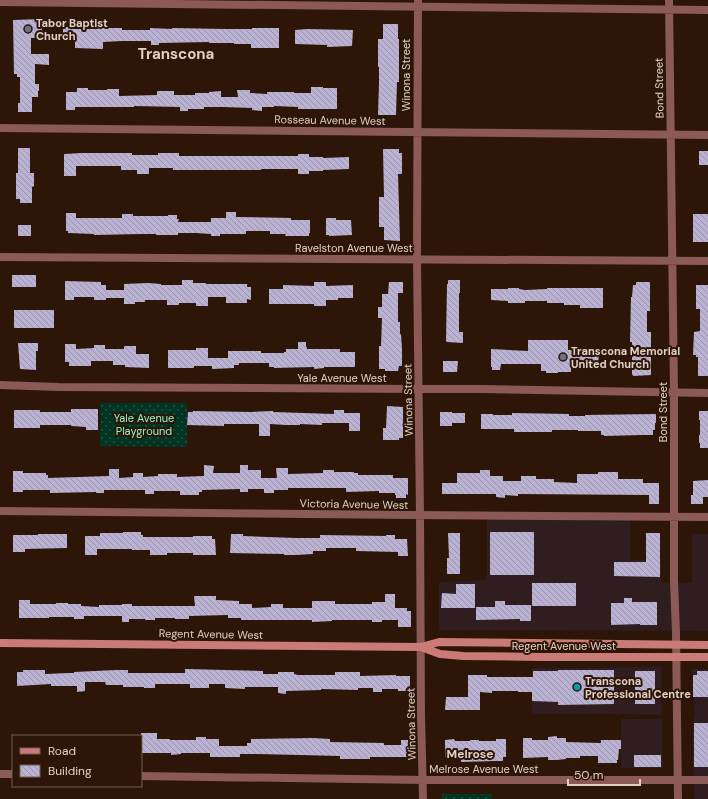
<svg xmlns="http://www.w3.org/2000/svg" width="708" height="799" font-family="'DM Sans',sans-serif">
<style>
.commercial{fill:#301d1f}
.grass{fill:url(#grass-dots)}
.building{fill:url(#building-back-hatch)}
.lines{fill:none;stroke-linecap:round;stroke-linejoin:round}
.minor{stroke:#8b5956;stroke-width:8}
.secondary{stroke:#cb7b77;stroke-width:8}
.worship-dot{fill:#6b7280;stroke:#2d1507;stroke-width:1.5}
.culture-dot{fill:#0f9aa8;stroke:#2d1507;stroke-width:1.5}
.labels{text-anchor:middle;stroke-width:4;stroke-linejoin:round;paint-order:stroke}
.poi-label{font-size:11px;font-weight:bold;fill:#e1d0c7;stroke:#2d1507;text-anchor:start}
.street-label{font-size:11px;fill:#e1d0c7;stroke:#2d1507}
.park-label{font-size:11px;fill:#8df6c9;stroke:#2d1507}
.neighbourhood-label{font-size:12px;font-weight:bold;fill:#e1d0c7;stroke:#2d1507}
.district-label{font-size:15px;font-weight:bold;fill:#e1d0c7;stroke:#2d1507}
</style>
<defs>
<pattern id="grass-dots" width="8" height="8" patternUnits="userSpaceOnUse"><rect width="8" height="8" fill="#003523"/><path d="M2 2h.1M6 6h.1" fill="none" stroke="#255141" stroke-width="1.8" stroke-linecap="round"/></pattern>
<pattern id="building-back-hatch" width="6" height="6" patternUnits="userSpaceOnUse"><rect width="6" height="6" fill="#bab2d2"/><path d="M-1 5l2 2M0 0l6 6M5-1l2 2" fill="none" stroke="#9c95ac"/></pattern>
</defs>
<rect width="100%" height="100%" fill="#2d1507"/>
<path class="commercial" d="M630,518V560H661V583H692V534H708V631L439,630V582L487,580V519Z
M661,667L662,715L621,714H532V668Z
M692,669H708V799H695L693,767V722L695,714Z
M621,719H662L663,768H621Z"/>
<path class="grass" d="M100,403H187V447L100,446Z
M442,794H492V799H442Z"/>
<path class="building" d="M42,19V38H31V54H49V65L35,64V84H39V91H38V97H32V112H18V103H20V77H17V74H14L13,20Z
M383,24H398V39H399V82H397L396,115H378L379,83V67H378V39H383Z
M63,27H71V29H92V27H103V28H122V30H150V28L172,29V28L226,29H252V28H279V48H251V44H234V43H209V42L159,43V45H151V41H122L103,42V49L75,48V41H63Z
M307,29L353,30L352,46L327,47V45L295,44V30Z
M311,87H323V88H337V109H298V107L274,106V107H262V111L252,110V108L223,107H204V109H188V111H180V107L134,106V107H75V110H66V92H77V88H88V90H107V89H119V96L157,95V91H174V95H195V93H209V92L221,91V97H238L237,90H250V93L267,94V92H294V93H311Z
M18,148H30V173H34V186L32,187V203H20V199H16V173H18Z
M383,149H399V153H402V174H398L400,241L384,240V227H379V197H384Z
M699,151H708V165H699Z
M82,153H132V155H158V153H179V156H298V154H309V157H323V158L349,157V169L323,170V171H309V174H298V169H261V170H173V168H149V174H137V170H121V166H76V176H64V154Z
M226,212H236V217L291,218V220H310V233H309V236H285L286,234H270V231H246V234H220V236H211V234L196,233H178V235H156V234H141L94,235V234L68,233V231H66V213H76V218H122V214H133V216H168V215H177V219H179L178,222H211V218H226Z
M693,214H708V242H693Z
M326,218H336V220H351L352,235L329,236V235H326Z
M18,225H31V236H18Z
M12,275H36V287H12Z
M182,280H193V283H206V284H247V287H251V300L247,299V303H226V297H208V306H196V303H179V305H167V300H145V302H135V304H124V298H106V300H94V297H74V300H65V281L101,282V285H106V290H124V284L148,283L161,284V285H182Z
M448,280H460V293H459V332H463V343L447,342L446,341L447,284H448Z
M314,282H326V286L353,285V298H338V300H326V306H314V304H269V289H283V285L314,286Z
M389,282H403V293H398V322H400V334H401L402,348V366H399L398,371H385V369H379V346H381L382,318H378V307H382V294H388Z
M636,282H650V311H647V332H651V375L633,376L632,374V342H630L631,297H632L633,285H636Z
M696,285H708V376H698V357H696V355H693L694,332L700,331V309H696Z
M508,288H519V289L525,290L547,289V288H603V308H580V305H564V303H547V301H525V303H508V301L491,300V289H508Z
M14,310H54V328H14Z
M528,340H568V350H599L598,366H571V372H558V373H546V371H541V364H501L500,370H492V367H491V349L528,351Z
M298,342H306V347H307V349H340V352H355V367H324V368L314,369V367L274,368V367H269V363H239V365H234V368L212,369V366H194V368H168V350H196V348H208V358H228V351H261V353H284V352H286V349H298Z
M18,343H38V351H36V370L20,369Z
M65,344H76V349L94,348V345H105V349H124V346H136V354H149V368L125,367V365H113V361H91V366H69V362H65Z
M443,361H458L457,372H443Z
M387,406L403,407V438H399V440H383V428H386Z
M71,409H98V430H86V427L71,426V425H40V428H14V410H40V412H71Z
M334,410H344V413H360V431H349V423H322V425L300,424V425H286L270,424V436H259V424H224V426L187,425L188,412H193V411L251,412L273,411V412L334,414Z
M699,411H708V448H700V443H699V435H700V420H699Z
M440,412H452V413H465V423H452V426H440Z
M512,413L569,414V416H585V415L656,414V423H655V430H653V435H642L604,436V435H601V431H578V430H552V432H514V429H481V414H493V415H512Z
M204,465L214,466L213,473H240V465H248V470H261V478H277L276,468H288V474L323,473V470H334V472H354V473H358V475H393V478H408V495L406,494V498H396V495H395V493H379V491L346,492V488H288V490H274V493H264V489H248V492H240V489L202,490V492H199V495H180V491H154V494H145V490H104V493H96V492L50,493V490H23V492H13V471H23V473H46V475H48V478L109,476V469H119V478L133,477V473H143V477L158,476V474H177V477L204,476Z
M480,470H490V476H503V481H521V476H536V479H554V482L577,483V474H598V472H618V479H643V483H659V504H649V495L518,494V496L505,495V498L496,497V494H442V483H457V473H480Z
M708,480V497H703V504H691V495H693V481Z
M123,532H141V535H143V537H193V536H212V539H215L216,555H193V553H167V555H150V550H132V549H97V555H85V536H100V533H123Z
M490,532H534V575H490Z
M448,533H460V574H447V558H449Z
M646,533H660V577L614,576V562H646Z
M38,534H67V548L25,549V552H13V535H38Z
M231,534H243V536L296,538H320V535L386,536V535H395V539H407L408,556H398V552L356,551V548H326V551H313V554L296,555H284V554L230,553Z
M532,583H576V606H532Z
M456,584H475V608H441L442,593L456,594Z
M385,594H395V608H407V611H411V627H398V620H382V622H372V620H332V621L312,622V620H241V618H228V615L189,616V619H175V618H155V620H145V619H129V622H122V616H84V619H74V617H49V618H19V600H30V604H56V603H68V604H81V606L99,607V605H122V604H132V606H195L194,596H216V600L239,601V604H252V608L271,607V604H283V608H312V601H335V604H372V602H385Z
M624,598H632V602H657V625H640V624L611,625V603H624Z
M495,601H505V605H531V621H520V619L476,620V607H495Z
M185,669L263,671V674H278V672H294V674L298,675H335V672H360V676L396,675V676H410V691H398V689H382V692H373V688H358V690L321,689V690L286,691V694L278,693V687H245V689L225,688V684H209V688H190V684H155V688H144V687H123V685H106L105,682H85V691L77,692V686H51V684L17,686V672H23V670H45V674L68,673H74V672L116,670H128V673H185Z
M558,670H614V704L558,705V702L532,701V692H518V691H492V693L480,692V710H445L446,697H468V675H487V677H533V671H558Z
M635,671H655V704H635Z
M697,671H708V697H693V675H697Z
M694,723H708V767H694Z
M141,733H157V739H170V740H196V737H206V739H219V746H247V743H251V739L313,738L330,739V742L384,743V745H401V740H408V757H370V759H340V756L258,754H240V757H210V753H181V754L171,755V753H141Z
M557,736V738H566V742L601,743V740H621V749H619L618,760H617V763H598V756H580V758H566V759L557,760H548V757L523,758V738H532V740H548V737Z
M454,739L455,741H470V740H479V741H496V739H506V757H503V761H495L461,762V758H459V757H445V740Z
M634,755H661V767H634Z"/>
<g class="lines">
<path class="minor" d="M418,0L417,259L420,515L421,715L423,799
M669,0L674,393V581L676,633L678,799
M0,2L708,10
M0,128L708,135
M0,257L708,261
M0,385L59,387L419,389H482L708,393
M0,511L412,515L708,517
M0,774H13
M141,776L423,780H708"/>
<path class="secondary" d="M0,643L421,647L439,642L708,645
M421,647L440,654L463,656L541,657H708"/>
</g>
<g class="worship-dot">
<circle cx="28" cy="29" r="4"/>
<circle cx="563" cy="357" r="4"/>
</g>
<circle class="culture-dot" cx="577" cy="687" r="4"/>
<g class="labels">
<g class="poi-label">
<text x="36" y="27">Tabor Baptist<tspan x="36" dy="13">Church</tspan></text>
<text x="571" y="355">Transcona Memorial<tspan x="571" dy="13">United Church</tspan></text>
<text x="585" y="685">Transcona<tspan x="585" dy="13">Professional Centre</tspan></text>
</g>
<g class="street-label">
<text transform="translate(406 75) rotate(-90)" y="4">Winona Street</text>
<text transform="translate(659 88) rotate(-91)" y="4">Bond Street</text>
<text transform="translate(330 120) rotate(1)" y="4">Rosseau Avenue West</text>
<text x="354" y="252">Ravelston Avenue West</text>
<text x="342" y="382">Yale Avenue West</text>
<text transform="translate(408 400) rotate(-91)" y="4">Winona Street</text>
<text transform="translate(663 412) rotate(-90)" y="4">Bond Street</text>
<text transform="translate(354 504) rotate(1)" y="4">Victoria Avenue West</text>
<text transform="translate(211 634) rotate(1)" y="4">Regent Avenue West</text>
<text x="564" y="650">Regent Avenue West</text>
<text transform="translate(411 724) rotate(-91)" y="4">Winona Street</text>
<text x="484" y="773">Melrose Avenue West</text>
</g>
<g class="park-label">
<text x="144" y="422">Yale Avenue<tspan x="144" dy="13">Playground</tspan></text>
</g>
<g class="neighbourhood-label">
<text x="470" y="758">Melrose</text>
</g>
<g class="district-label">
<text x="176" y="59">Transcona</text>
</g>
</g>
<rect x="12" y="735" width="130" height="52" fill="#2d1507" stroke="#756054"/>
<rect x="20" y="748" width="20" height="6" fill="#cb7b77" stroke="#756054"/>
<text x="48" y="755" font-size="12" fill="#e1d0c7">Road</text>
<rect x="20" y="765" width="20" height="12" fill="url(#building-back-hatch)" stroke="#756054"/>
<text x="48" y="775" font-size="12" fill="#e1d0c7">Building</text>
<path d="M568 779v6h72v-6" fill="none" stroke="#e1d0c7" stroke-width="2"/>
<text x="574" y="779" font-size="12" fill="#e1d0c7" stroke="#2d1507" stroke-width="3" paint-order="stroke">50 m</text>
</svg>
